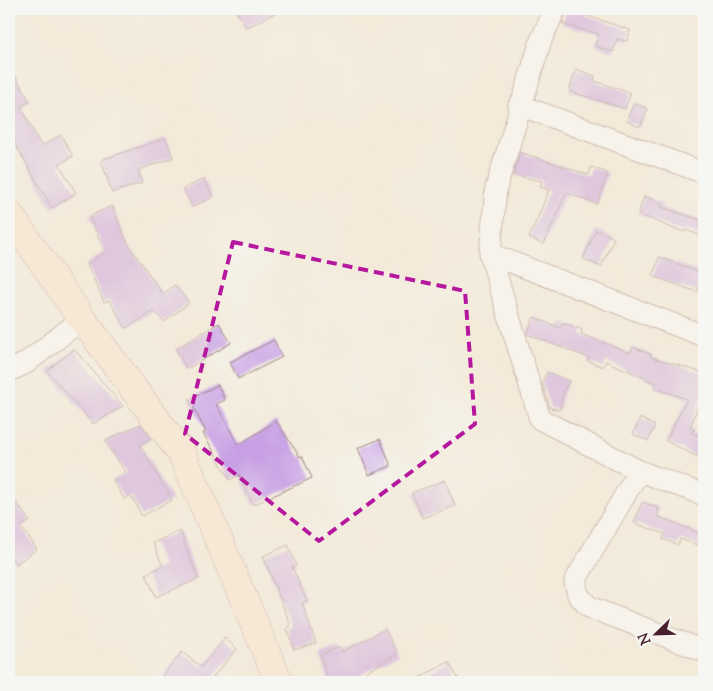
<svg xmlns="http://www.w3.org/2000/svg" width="713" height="691" font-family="'Sorts Mill Goudy',serif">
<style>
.building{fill:#c79fe4}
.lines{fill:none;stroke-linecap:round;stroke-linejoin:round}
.minor-casing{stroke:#9e8482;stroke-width:23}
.secondary-casing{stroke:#9e8482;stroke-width:29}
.minor{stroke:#fff;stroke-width:21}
.secondary{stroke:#fce5d0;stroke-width:28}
.marked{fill:none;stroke:#b5179e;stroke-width:4;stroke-dasharray:10 6;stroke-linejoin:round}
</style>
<rect width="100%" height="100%" fill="#f6f6f2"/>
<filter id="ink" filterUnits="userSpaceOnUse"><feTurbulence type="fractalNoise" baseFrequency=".02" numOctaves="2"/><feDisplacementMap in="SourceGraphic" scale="10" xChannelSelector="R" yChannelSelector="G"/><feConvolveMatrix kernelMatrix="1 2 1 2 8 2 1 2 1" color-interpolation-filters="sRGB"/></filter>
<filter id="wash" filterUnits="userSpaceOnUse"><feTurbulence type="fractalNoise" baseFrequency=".0096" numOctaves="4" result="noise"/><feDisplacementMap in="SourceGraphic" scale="20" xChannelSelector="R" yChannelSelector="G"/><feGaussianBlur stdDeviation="1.12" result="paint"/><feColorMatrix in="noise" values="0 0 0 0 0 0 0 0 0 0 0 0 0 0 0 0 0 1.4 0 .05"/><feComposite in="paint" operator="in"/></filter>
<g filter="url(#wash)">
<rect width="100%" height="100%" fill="#f3ead9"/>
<g id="blocks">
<path class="building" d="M235,9H283L246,28Z
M567,9L586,12L585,15L630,30L627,41L617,39L613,52L595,46L599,34L562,24Z
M9,66L30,101L21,107L41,146L61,135L73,156L59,164L76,193L52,208L14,142L9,144Z
M576,69L595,76L594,81L631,93L625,109L569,91Z
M634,103L648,109L640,127L626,121Z
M166,138L173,158L138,170L142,183L112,193L101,160Z
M520,152L589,175L591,167L608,173L597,204L566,193L544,244L529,238L549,190L540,187L542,181L513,175Z
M204,179L213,197L192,207L183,189Z
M644,196L662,203L661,207L704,221V237L686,230L685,232L672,228L638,214Z
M112,206L128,244L163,294L175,285L189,303L164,322L154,311L126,328L109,300L104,302L87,264L105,252L89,216Z
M596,230L614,238L601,267L583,259Z
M659,257L704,274L697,292L653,276Z
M534,317L560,328L563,323L582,329L581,334L630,353L633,347L652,355L651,357L704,373V389L690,428L694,430L692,433L704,438V460L666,441L687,399L654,388L656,383L606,361L603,367L588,361L589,358L527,334Z
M219,323L231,343L187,369L176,349Z
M274,340L282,357L238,379L230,362Z
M74,349L123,406L93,424L47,371Z
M547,372L569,381L562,396L560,410L550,408L542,382Z
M218,385L225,400L216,404L237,443L240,444L276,421L300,457L302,456L312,478L253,505L239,475L230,480L203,433L206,432L189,399Z
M640,418L655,426L648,441L633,434Z
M140,424L151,438L140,445L172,500L142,516L131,495L124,499L113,480L126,473L105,441Z
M380,439L391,466L369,475L358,448Z
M445,480L455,506L422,518L412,493Z
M9,493L30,521L21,527L37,549L16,564L9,555Z
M642,502L659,508L657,516L702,534L698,545L680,539L678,545L663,539L665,534L634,523Z
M180,531L198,579L156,597L146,574L163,566L153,543Z
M288,545L296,565L292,567L307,601L302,603L316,643L294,650L287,628L291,626L263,556Z
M385,629L398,654L360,675L364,682H329L320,655L340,647L342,652Z
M225,638L237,649L213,677L220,682H170L162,676L182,652L201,667Z
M449,662L460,682H411Z"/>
</g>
</g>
<g filter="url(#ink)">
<use href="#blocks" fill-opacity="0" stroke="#9e8482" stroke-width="1"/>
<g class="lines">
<g class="minor-casing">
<path id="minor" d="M555,9L541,40L496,188L490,254L540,419L639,471L704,495
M519,105L704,173
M490,254L704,336
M9,371L26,363L82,319
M639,471L575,581L578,595L589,607L704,651"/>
</g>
<g class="secondary-casing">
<path id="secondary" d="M9,214L82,319L182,454L279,682"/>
</g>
<use href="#minor" class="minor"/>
<use href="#secondary" class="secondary"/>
</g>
</g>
<path d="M0 0H713V691H0ZM233,242L465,291L475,424L319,541L185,434Z" fill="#f3ead9" fill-opacity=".55" fill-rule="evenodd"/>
<path class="marked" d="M233,242L465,291L475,424L319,541L185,434Z"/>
<rect width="713" height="691" fill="none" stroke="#f6f6f2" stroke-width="30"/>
<g transform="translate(656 634) rotate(247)" stroke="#f6f6f2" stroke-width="4" paint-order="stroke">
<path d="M0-4L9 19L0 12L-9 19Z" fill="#4a1f2b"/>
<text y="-8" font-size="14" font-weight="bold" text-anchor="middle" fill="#4a1f2b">N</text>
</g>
</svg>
